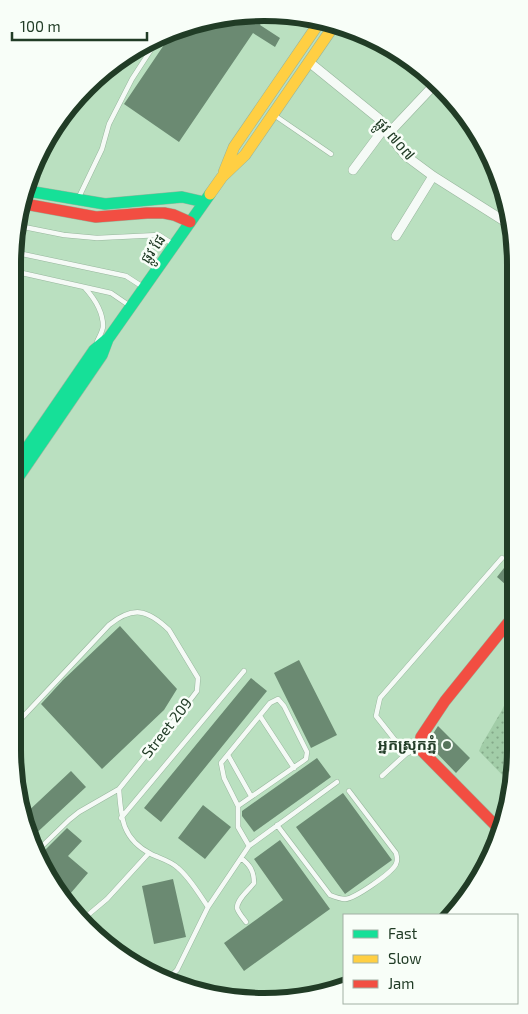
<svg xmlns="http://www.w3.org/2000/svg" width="528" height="1014" font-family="'Exo 2','Noto Sans Khmer',sans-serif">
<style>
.grass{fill:url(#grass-dots)}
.building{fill:#6b8a72}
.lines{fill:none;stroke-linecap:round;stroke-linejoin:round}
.lane-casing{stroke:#98b69d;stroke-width:5.5}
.street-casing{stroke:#98b69d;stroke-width:10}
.fast-casing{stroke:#98b69d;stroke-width:12}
.slow-casing{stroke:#98b69d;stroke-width:12}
.jam-casing{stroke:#98b69d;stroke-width:12}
.lane{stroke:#f5faf6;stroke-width:4.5}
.street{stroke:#f5faf6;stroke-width:9}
.fast{stroke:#16e098;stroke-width:11}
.slow{stroke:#ffcf43;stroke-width:11}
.jam{stroke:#f24e42;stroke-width:11}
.poi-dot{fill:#57755c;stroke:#f8fef8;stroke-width:2}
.labels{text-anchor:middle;stroke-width:5;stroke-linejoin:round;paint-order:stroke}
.street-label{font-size:15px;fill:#213c26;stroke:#f8fef8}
.poi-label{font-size:15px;font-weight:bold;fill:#213c26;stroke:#f8fef8;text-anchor:end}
.rim{fill:none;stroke:#213c26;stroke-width:6}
</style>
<defs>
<pattern id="grass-dots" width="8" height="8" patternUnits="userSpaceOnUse" patternTransform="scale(1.25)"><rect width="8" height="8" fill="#a2cda8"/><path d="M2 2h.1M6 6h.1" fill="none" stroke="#84a889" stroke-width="1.8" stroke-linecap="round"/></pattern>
</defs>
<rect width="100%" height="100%" fill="#bae0c0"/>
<path class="grass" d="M515,682V766L510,783L479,751L482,744L502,710Z"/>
<path class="building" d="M266,15L260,25L280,38L275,47L253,33L179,142L124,104L172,33L183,26Z
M514,555V592L497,577Z
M120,626L177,689L164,710L102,769L41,704L63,680Z
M299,660L337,735L311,748L274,673Z
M251,678L267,691L161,822L144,808Z
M438,726L470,758L456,773L428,744L429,740Z
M317,758L331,777L254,832L242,816V811Z
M71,771L86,787L30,839L26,831L23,816Z
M343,793L392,860L345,894L296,827Z
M203,805L231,827L205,859L178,838Z
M67,828L82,841L68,856L88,873L64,901L39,856Z
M280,840L330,909L244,971L224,943L283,900L254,859Z
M173,879L186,937L154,944L142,886Z"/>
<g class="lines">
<g class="lane-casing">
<path id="lane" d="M274,115L331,154
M78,199L102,149L109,124L132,79L156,42
M19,226L64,235L97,238L159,235L173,244
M13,252L126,276L143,287
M13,271L111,293L130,306
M85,288C94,298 103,312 103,326C103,331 99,337 97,342
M260,716L294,768
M13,725L19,721L109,625C133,606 147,609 169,630L198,678L197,691L181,712L119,789L79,812L69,820L37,851
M406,754L376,716L380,698L502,558
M228,755L251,796
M382,776L406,754L418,748
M119,789C121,818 122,839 151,854C159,858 171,861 178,868C190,878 199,894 208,907
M238,806L306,759L307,752L284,706L278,699L270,703L221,763L224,778L238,806V827L249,846
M121,818L244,671
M277,825L330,895C335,897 340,899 345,899C354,899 392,873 396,864C398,860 397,857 396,853L349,791
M241,858C250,865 254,871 254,883C249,890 237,899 237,908C238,912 243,918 246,922
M82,920L107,899L149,853
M168,979L177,970L208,907L249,846L337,782"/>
</g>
<g class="street-casing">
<path id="street" d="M309,62L378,118L388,134L406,156L433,176L512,226
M388,134L436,83
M353,170L385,127
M396,236L433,176
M512,344L514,340"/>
</g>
<g class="fast-casing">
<path id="fast" d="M28,191L105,204L182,197L204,202
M13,468L94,350L106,340
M13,485L102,355L108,339L210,194"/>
</g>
<g class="slow-casing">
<path id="slow" d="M224,172L234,147L319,23
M210,194L222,177L245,155L333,27"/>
</g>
<g class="jam-casing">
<path id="jam" d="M25,204L96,217L147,213H164L174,215L190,222
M498,828L419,748L421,737L445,701L515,614"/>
</g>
<use href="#lane" class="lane"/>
<use href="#street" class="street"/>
<use href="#fast" class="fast"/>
<use href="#slow" class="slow"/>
<use href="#jam" class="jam"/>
</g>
<circle class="poi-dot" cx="447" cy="745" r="5"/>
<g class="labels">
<g class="street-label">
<text transform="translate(395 139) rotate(49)" y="5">ផ្លូវ ៧០៧</text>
<text transform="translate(153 249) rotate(-55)" y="5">ផ្លូវ ផែ</text>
<text transform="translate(167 728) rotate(-52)" y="5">Street 209</text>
</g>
<g class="poi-label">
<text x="437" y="750">អ្នកស្រុកភ្នំ</text>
</g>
</g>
<path d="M0 0H528V1014H0ZM264 21H264A243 243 0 0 1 507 264V750A243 243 0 0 1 264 993H264A243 243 0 0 1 21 750V264A243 243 0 0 1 264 21Z" fill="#f8fef8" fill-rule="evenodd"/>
<path class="rim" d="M264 21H264A243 243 0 0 1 507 264V750A243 243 0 0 1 264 993H264A243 243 0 0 1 21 750V264A243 243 0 0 1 264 21Z"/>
<rect x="343" y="914" width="175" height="90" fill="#f8fef8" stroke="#a2b0a4"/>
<rect x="353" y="930" width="25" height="8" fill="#16e098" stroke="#a2b0a4"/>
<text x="388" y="939" font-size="15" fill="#213c26">Fast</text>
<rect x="353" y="955" width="25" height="8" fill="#ffcf43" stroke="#a2b0a4"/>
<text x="388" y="964" font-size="15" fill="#213c26">Slow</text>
<rect x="353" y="980" width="25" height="8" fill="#f24e42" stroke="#a2b0a4"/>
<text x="388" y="989" font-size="15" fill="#213c26">Jam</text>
<path d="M12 32v8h135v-8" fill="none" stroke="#213c26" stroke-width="2.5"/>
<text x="20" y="32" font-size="15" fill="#213c26" stroke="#f8fef8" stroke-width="4" paint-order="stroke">100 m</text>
</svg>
